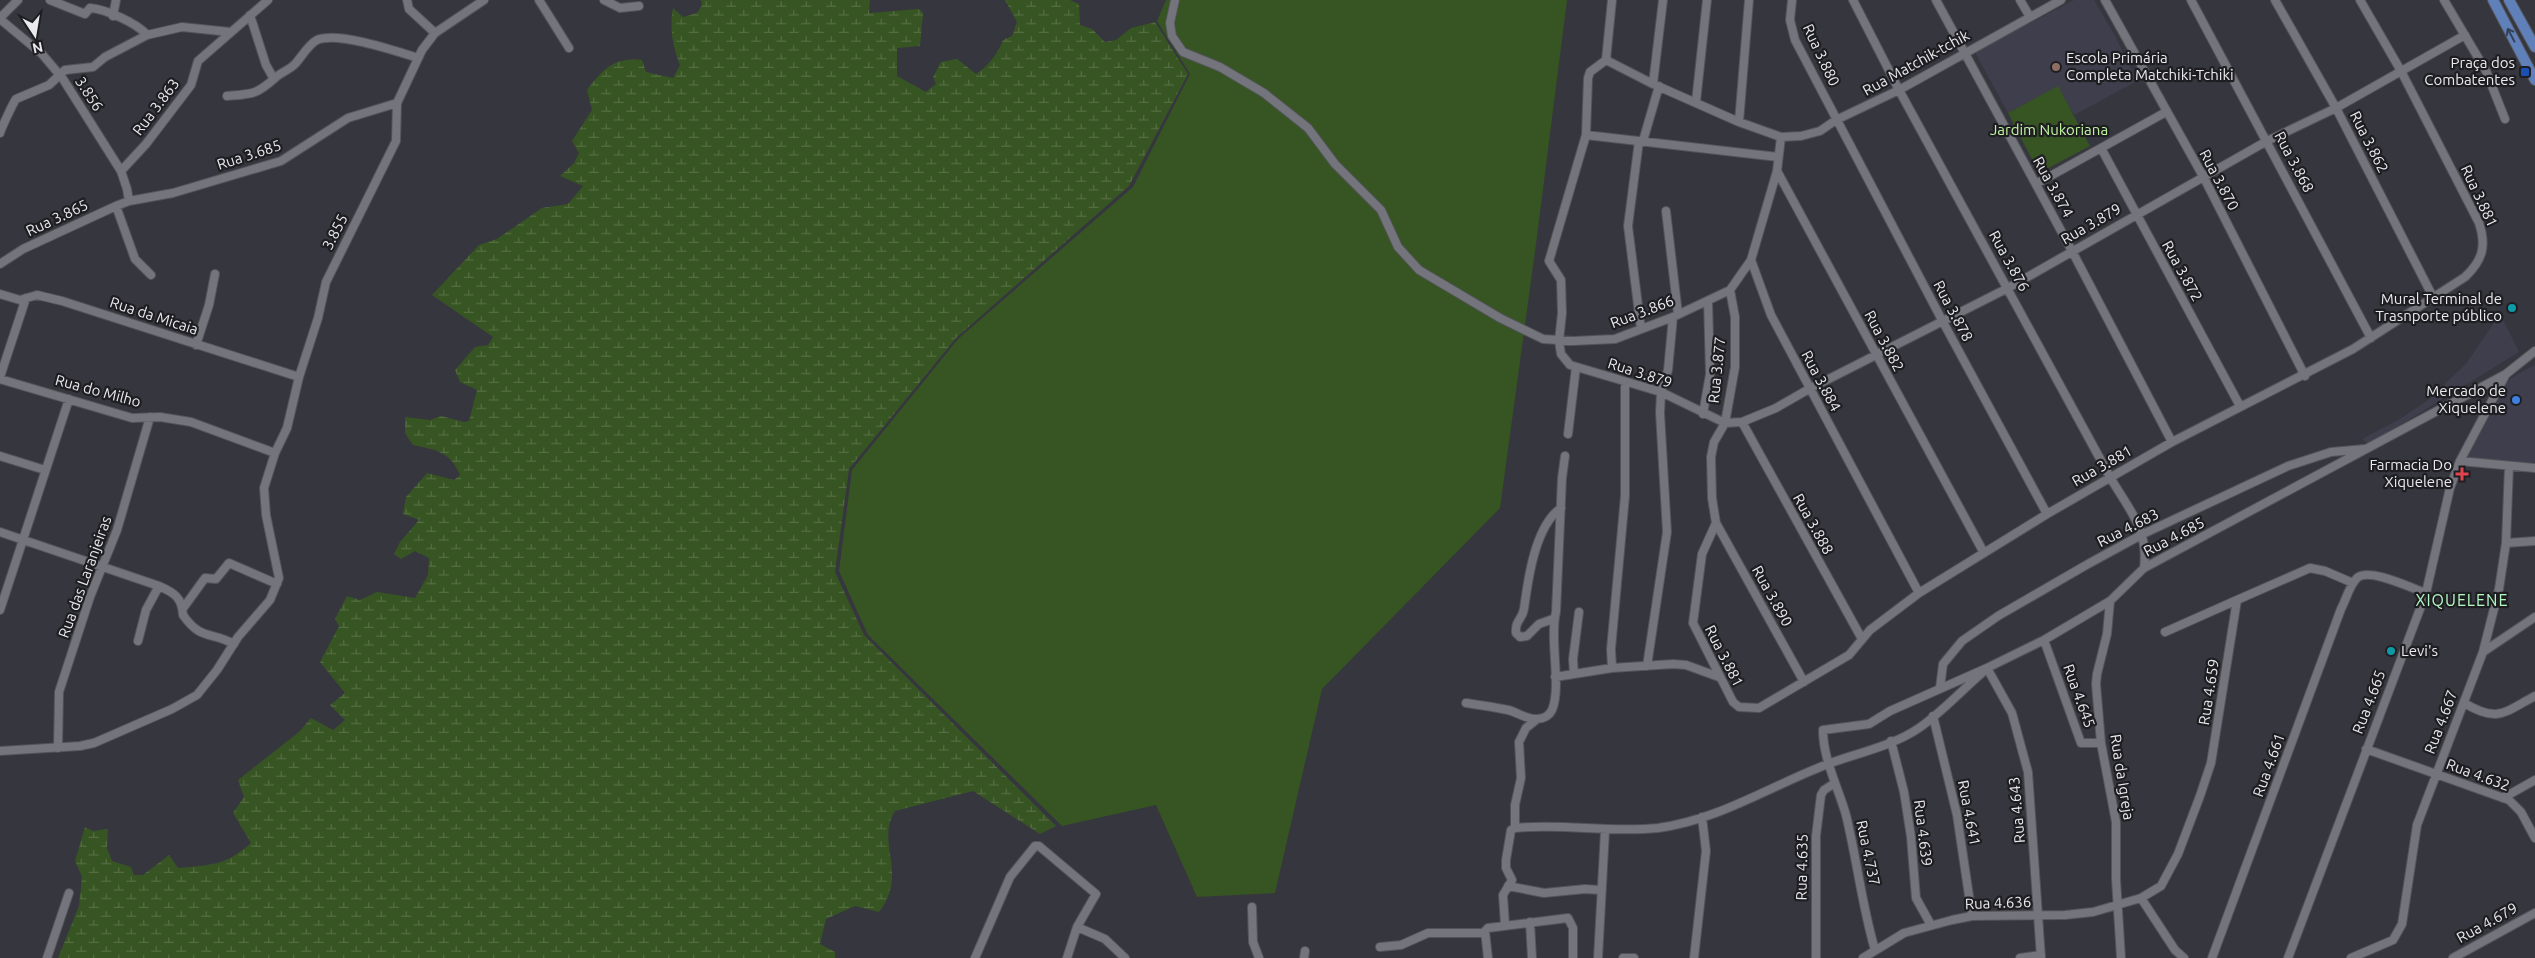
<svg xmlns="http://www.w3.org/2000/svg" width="2535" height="958" font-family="Ubuntu,sans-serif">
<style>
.built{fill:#3f3e4c}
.green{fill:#375522}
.wetland{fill:url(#wetland-marsh)}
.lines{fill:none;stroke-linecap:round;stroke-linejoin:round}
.minor-casing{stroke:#535359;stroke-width:10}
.major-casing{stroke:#535359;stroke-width:12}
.minor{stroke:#74747c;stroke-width:8}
.major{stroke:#6080b9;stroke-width:10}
.oneway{stroke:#354057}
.education-dot{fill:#8d6e63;stroke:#1e1e22;stroke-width:2}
.transit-dot{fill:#1a4fb4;stroke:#1e1e22;stroke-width:2}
.culture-dot{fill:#0f9aa8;stroke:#1e1e22;stroke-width:2}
.shop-dot{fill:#3f7fe0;stroke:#1e1e22;stroke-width:2}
.health-dot{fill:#e0444e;stroke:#1e1e22;stroke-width:2}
.labels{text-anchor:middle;stroke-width:4.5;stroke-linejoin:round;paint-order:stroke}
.street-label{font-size:15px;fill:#e9e9ee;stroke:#1e1e22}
.poi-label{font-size:15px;fill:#e9e9ee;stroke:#1e1e22;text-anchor:end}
.park-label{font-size:15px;fill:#c1f6a0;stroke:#1e1e22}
.neighbourhood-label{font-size:16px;letter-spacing:1px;fill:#b3f8c3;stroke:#1e1e22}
</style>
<defs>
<pattern id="wetland-marsh" width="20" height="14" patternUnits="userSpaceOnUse" patternTransform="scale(1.25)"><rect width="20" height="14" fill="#375522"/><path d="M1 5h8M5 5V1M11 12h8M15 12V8" fill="none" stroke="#546d42"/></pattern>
</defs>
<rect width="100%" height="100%" fill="#36363e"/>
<path class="built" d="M2074,0H2094L2114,34L2137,81L2074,115L2058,87L2008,113L1975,52Z
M2500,314L2519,352L2369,444L2362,439L2400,419L2428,400L2466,364Z
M2535,365V463L2466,461L2504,385L2511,378Z"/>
<path class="green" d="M1166,0H1567L1536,244L1500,508L1322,689L1275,893L1197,897L1156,805L1062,826L868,635L839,571L852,470L958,339L1133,187L1190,74L1157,21Z
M2058,86L2090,146L2039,173L2008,113Z"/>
<path class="wetland" d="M701,0H870L869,13L919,9L923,13L920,46L897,48V76L926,92L936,84L933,77L941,62L957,59L976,74C988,67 998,53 1003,40L1012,36L1017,22L1005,0H1070L1079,4L1080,25L1092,29L1105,42L1116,40L1131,28L1155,22L1188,74L1129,186L956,338L849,469L835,572L864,635L1056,826L1040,834L973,791L895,811C875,843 909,873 879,912L855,906L826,919L820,944L835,952V958H58L79,906L82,877L75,861L85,827L93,831L108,829L107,848L112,861L131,867L134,875H143L169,855L178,868C211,865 225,866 251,843L233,813L244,797L238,780L299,732L311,718L333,730L345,720L330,705L345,693L320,662L339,626L335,619L347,596L360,600L377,592L415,598L428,575L429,558L415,551L401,559L394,554L400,542L419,520L403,514L406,497L427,473L454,480L460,475C450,451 436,450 413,445L405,433V417L430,420L441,416L464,422L469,421L477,390L460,382L455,370L475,347L488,345L493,337L432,295L479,245L497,239L542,208L568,204L583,186L560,176L574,163L579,153L572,141L592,110L587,90C603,69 614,57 642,60L646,72L673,78L680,65C673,47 669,28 673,8L683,17L697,13L702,5Z"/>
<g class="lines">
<g class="minor-casing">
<path id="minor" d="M50,0L85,14L90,8C105,9 137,23 147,35
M407,0L409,9L435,33
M539,0L569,48
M604,0L620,8L639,6
M1175,0L1170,23L1172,36L1183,52L1220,67L1264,93L1308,128L1335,164L1381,210L1398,247L1419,270L1500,318L1543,339L1573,341L1615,339L1673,317L1730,290L1751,260L1777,171
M1792,0L1790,20L1795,40L1943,322L2047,514
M1853,0L1899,90L2110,477C2129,510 2149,529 2144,568
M1936,0L2072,251L2172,442
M2020,0L2030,17
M2105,0L2204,178L2305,376
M2191,0L2371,338
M2275,0L2336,108L2434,299
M2444,0L2486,71L2505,119
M250,15L266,65L274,79
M113,16L116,0
M0,18L18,0
M0,19L42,54L63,79L121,171L127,189L129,201
M1606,60L1590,72L1588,78L1586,135L1549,261L1561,280L1562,313L1559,341L1561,354L1570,365L1661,392L1725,423L1742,422L1776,408L1809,389L2008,288L2267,141L2336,108L2465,35
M1606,60L1653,84L1739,122L1781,137L1801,136L1820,131L1836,120L1899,90L2061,0
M1606,60L1612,0
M1653,84L1663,0
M227,96C252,94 256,95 275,78C281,72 290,70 296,63C302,56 309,44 317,40C337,31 396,51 418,58
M1696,102L1707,0
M1739,122L1749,0
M0,133C1,129 13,103 16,99L49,85L65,70L93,67L105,57L147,35L182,27L230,32
M1586,135L1778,157
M1781,137L1777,171L1984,553
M1639,141L1628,226L1641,329
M1643,141L1659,86
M2101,148L2240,406
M121,171L146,144L191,85L198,61L268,0
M2036,184L2166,112
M116,206L135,259L151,275
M1666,211L1678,314
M1751,260L1771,315L1919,593
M0,264L23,249L116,206L129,201L173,193L281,161L348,118L397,103
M1730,290L1735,317V367L1725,423L1714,442L1711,457L1712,498L1716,523L1804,682
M0,294L20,300L37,295L62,301L299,377
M196,345L209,305L215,274
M0,377L26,298
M0,379L132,418L160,417L191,422L275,453
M1703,414L1710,374L1708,301
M1742,422L1862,639
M1568,434L1576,367
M0,456L45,470
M2460,461L2535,468
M1716,523L1702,554L1693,623L1733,702L1739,707L1759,708L1849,655L1870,630L1919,593L2047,514L2172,442L2353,349L2465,277C2482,261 2487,247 2479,223L2401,71L2360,0
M0,532L159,586L146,610L138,641
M2506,543L2535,541
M159,586C175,593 182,598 183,615C201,641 211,631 234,644
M2110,601L2107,634L2097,674L2096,684L2101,743L2116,822V879L2121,958
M184,607L205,578L216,579L229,563L277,584
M0,610L69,399
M1553,619L1539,624L1527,636L1520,637L1516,633C1515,620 1522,620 1524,609C1528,579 1535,526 1561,508
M2165,632L2237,600
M2044,640L2081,743H2101
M2483,652L2535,617
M1647,666L1667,532L1660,413L1661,392L1668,370L1673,317
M1612,668L1611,649L1625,496V382
M1987,668L2012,713L2028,772L2041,958
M1574,674L1573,659L1579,612
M1555,677L1612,668L1673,664L1686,665L1719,677
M1940,688L1943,664L1962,641L1998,616L2088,564L2143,534L2288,466L2331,452L2365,449
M1466,703C1480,705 1494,707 1508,710C1517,712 1527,720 1537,719C1543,719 1549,716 1552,710C1562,687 1549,638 1556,612L1562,478L1565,456
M2464,703C2498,723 2503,713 2535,696
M1933,716L1957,815L1972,916
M1891,741L1904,792L1911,837L1916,898L1931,925
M58,748L59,692L90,597L117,530L150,417
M2366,749L2509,800L2521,812L2535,838
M0,751L80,746L94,743L172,709L197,695L217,670L238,637L270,600L279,578L266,515L264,488L275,453L287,428L299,377L318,318L326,282L396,141L397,103L422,50L435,33L484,0
M2503,798L2535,780
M1515,828C1562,823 1609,833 1658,828C1719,820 1772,785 1828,764C1857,753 1893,746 1919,728C1941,713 1962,690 1982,673
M1508,886L1544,893L1585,889L1600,890
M1252,907L1253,942L1259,958
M1530,922L1532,958
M1505,925L1503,895L1512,880L1506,868V860L1511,830L1515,828V805L1521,778L1519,742L1526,728L1536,720
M1077,927L1105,939L1125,958
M1380,947L1401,945L1428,933H1485
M1875,950C1862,906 1857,860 1846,815C1838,787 1823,759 1823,730L1869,724L1890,711L1987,668L2044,640L2110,601L2144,568L2506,374L2535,351
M47,958L69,893
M975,958L1010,877L1035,846H1039L1096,894L1077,927L1067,958
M1304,958L1305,951
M1488,958L1485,931L1488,928L1568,918L1573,928V958
M1598,958L1605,831
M1623,958H1634
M1694,958L1706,851L1702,817
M1816,958V836L1821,795L1824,790L1835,783
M1863,958L1904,933L1952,920L1972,916L2065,915L2093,912L2141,898
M2020,958L2041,955
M2184,958L2175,950L2141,898L2161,886L2178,854L2200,796L2211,763L2237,600L2310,568L2325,571L2353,583
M2212,958L2341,609C2346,600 2349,586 2357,578C2369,567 2411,588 2426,593
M2288,958L2426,593L2450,488L2460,461L2506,374
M2351,958L2393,940L2402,924L2417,825L2483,652L2499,589L2506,543L2509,466
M2453,958L2535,913"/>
</g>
<g class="major-casing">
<path id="major" d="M2493,0L2535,80
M2509,0L2535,47"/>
</g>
<use href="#minor" class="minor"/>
<use href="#major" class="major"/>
</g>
<defs><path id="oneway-shaft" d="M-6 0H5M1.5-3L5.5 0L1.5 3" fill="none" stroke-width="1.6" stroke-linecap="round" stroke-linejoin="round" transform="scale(1.25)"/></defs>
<use class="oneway" href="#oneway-shaft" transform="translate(2511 35) rotate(-118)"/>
<circle class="education-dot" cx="2056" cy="67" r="5"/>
<rect class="transit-dot" x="2520" y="67" width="10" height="10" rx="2.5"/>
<g class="culture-dot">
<circle cx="2512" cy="308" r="5"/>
<circle cx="2391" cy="651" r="5"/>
</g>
<circle class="shop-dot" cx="2516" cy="400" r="5"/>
<path class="health-dot" d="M2459.5 466.5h5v5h5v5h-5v5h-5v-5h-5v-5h5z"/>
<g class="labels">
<g class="street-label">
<text transform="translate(1821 55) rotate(65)" y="5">Rua 3.880</text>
<text transform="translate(1916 63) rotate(-29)" y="5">Rua Matchik-tchik</text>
<text transform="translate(89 94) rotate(57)" y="5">3.856</text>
<text transform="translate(156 107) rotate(-53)" y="5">Rua 3.863</text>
<text transform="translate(2369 142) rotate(63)" y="5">Rua 3.862</text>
<text transform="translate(249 155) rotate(-18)" y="5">Rua 3.685</text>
<text transform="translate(2294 162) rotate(62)" y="5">Rua 3.868</text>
<text transform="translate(2219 180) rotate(62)" y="5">Rua 3.870</text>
<text transform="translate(2053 187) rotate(61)" y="5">Rua 3.874</text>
<text transform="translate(2479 196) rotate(65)" y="5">Rua 3.881</text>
<text transform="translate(57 218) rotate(-25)" y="5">Rua 3.865</text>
<text transform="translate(2091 224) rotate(-30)" y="5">Rua 3.879</text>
<text transform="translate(335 232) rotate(-63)" y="5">3.855</text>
<text transform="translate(2009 261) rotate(61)" y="5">Rua 3.876</text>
<text transform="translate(2182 271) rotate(61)" y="5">Rua 3.872</text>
<text transform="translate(1953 311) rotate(62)" y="5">Rua 3.878</text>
<text transform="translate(1642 312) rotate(-21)" y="5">Rua 3.866</text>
<text transform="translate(154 316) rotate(18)" y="5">Rua da Micaia</text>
<text transform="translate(1884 341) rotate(62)" y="5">Rua 3.882</text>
<text transform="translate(1717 370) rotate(-84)" y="5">Rua 3.877</text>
<text transform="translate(1640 373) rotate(18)" y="5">Rua 3.879</text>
<text transform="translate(1821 381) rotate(62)" y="5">Rua 3.884</text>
<text transform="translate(98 391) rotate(15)" y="5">Rua do Milho</text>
<text transform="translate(2102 466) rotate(-30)" y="5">Rua 3.881</text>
<text transform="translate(1813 524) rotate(61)" y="5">Rua 3.888</text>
<text transform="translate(2128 528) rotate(-27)" y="5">Rua 4.683</text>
<text transform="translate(2174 537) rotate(-28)" y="5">Rua 4.685</text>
<text transform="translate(85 577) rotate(-70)" y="5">Rua das Laranjeiras</text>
<text transform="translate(1772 596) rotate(61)" y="5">Rua 3.890</text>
<text transform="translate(1724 656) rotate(63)" y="5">Rua 3.881</text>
<text transform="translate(2209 692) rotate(-81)" y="5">Rua 4.659</text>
<text transform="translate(2079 696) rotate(70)" y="5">Rua 4.645</text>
<text transform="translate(2369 702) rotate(-69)" y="5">Rua 4.665</text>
<text transform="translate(2441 722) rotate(-69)" y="5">Rua 4.667</text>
<text transform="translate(2269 765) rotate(-70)" y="5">Rua 4.661</text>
<text transform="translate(2478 775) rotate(20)" y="5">Rua 4.632</text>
<text transform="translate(2122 777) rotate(81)" y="5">Rua da Igreja</text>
<text transform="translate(2017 810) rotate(-95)" y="5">Rua 4.643</text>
<text transform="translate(1969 813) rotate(79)" y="5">Rua 4.641</text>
<text transform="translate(1923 833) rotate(83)" y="5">Rua 4.639</text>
<text transform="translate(1868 853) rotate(78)" y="5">Rua 4.737</text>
<text transform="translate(1802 867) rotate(-89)" y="5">Rua 4.635</text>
<text transform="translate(1998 903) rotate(-2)" y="5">Rua 4.636</text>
<text transform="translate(2487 923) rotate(-29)" y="5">Rua 4.679</text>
</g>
<g class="poi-label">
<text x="2066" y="63" text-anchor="start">Escola Primária<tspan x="2066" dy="17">Completa Matchiki-Tchiki</tspan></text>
<text x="2515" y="68">Praça dos<tspan x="2515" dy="17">Combatentes</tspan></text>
<text x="2502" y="304">Mural Terminal de<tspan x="2502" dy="17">Trasnporte público</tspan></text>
<text x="2506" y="396">Mercado de<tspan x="2506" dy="17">Xiquelene</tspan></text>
<text x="2452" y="470">Farmacia Do<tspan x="2452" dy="17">Xiquelene</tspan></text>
<text x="2401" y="656" text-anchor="start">Levi's</text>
</g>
<g class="park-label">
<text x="2049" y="135">Jardim Nukoriana</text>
</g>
<g class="neighbourhood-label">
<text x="2462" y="606">XIQUELENE</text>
</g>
</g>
<g transform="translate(35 35) rotate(168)" stroke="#1e1e22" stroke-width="4" paint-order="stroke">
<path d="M0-4L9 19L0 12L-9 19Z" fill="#e9e9ee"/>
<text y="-8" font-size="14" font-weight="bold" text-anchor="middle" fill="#e9e9ee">N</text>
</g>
</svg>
